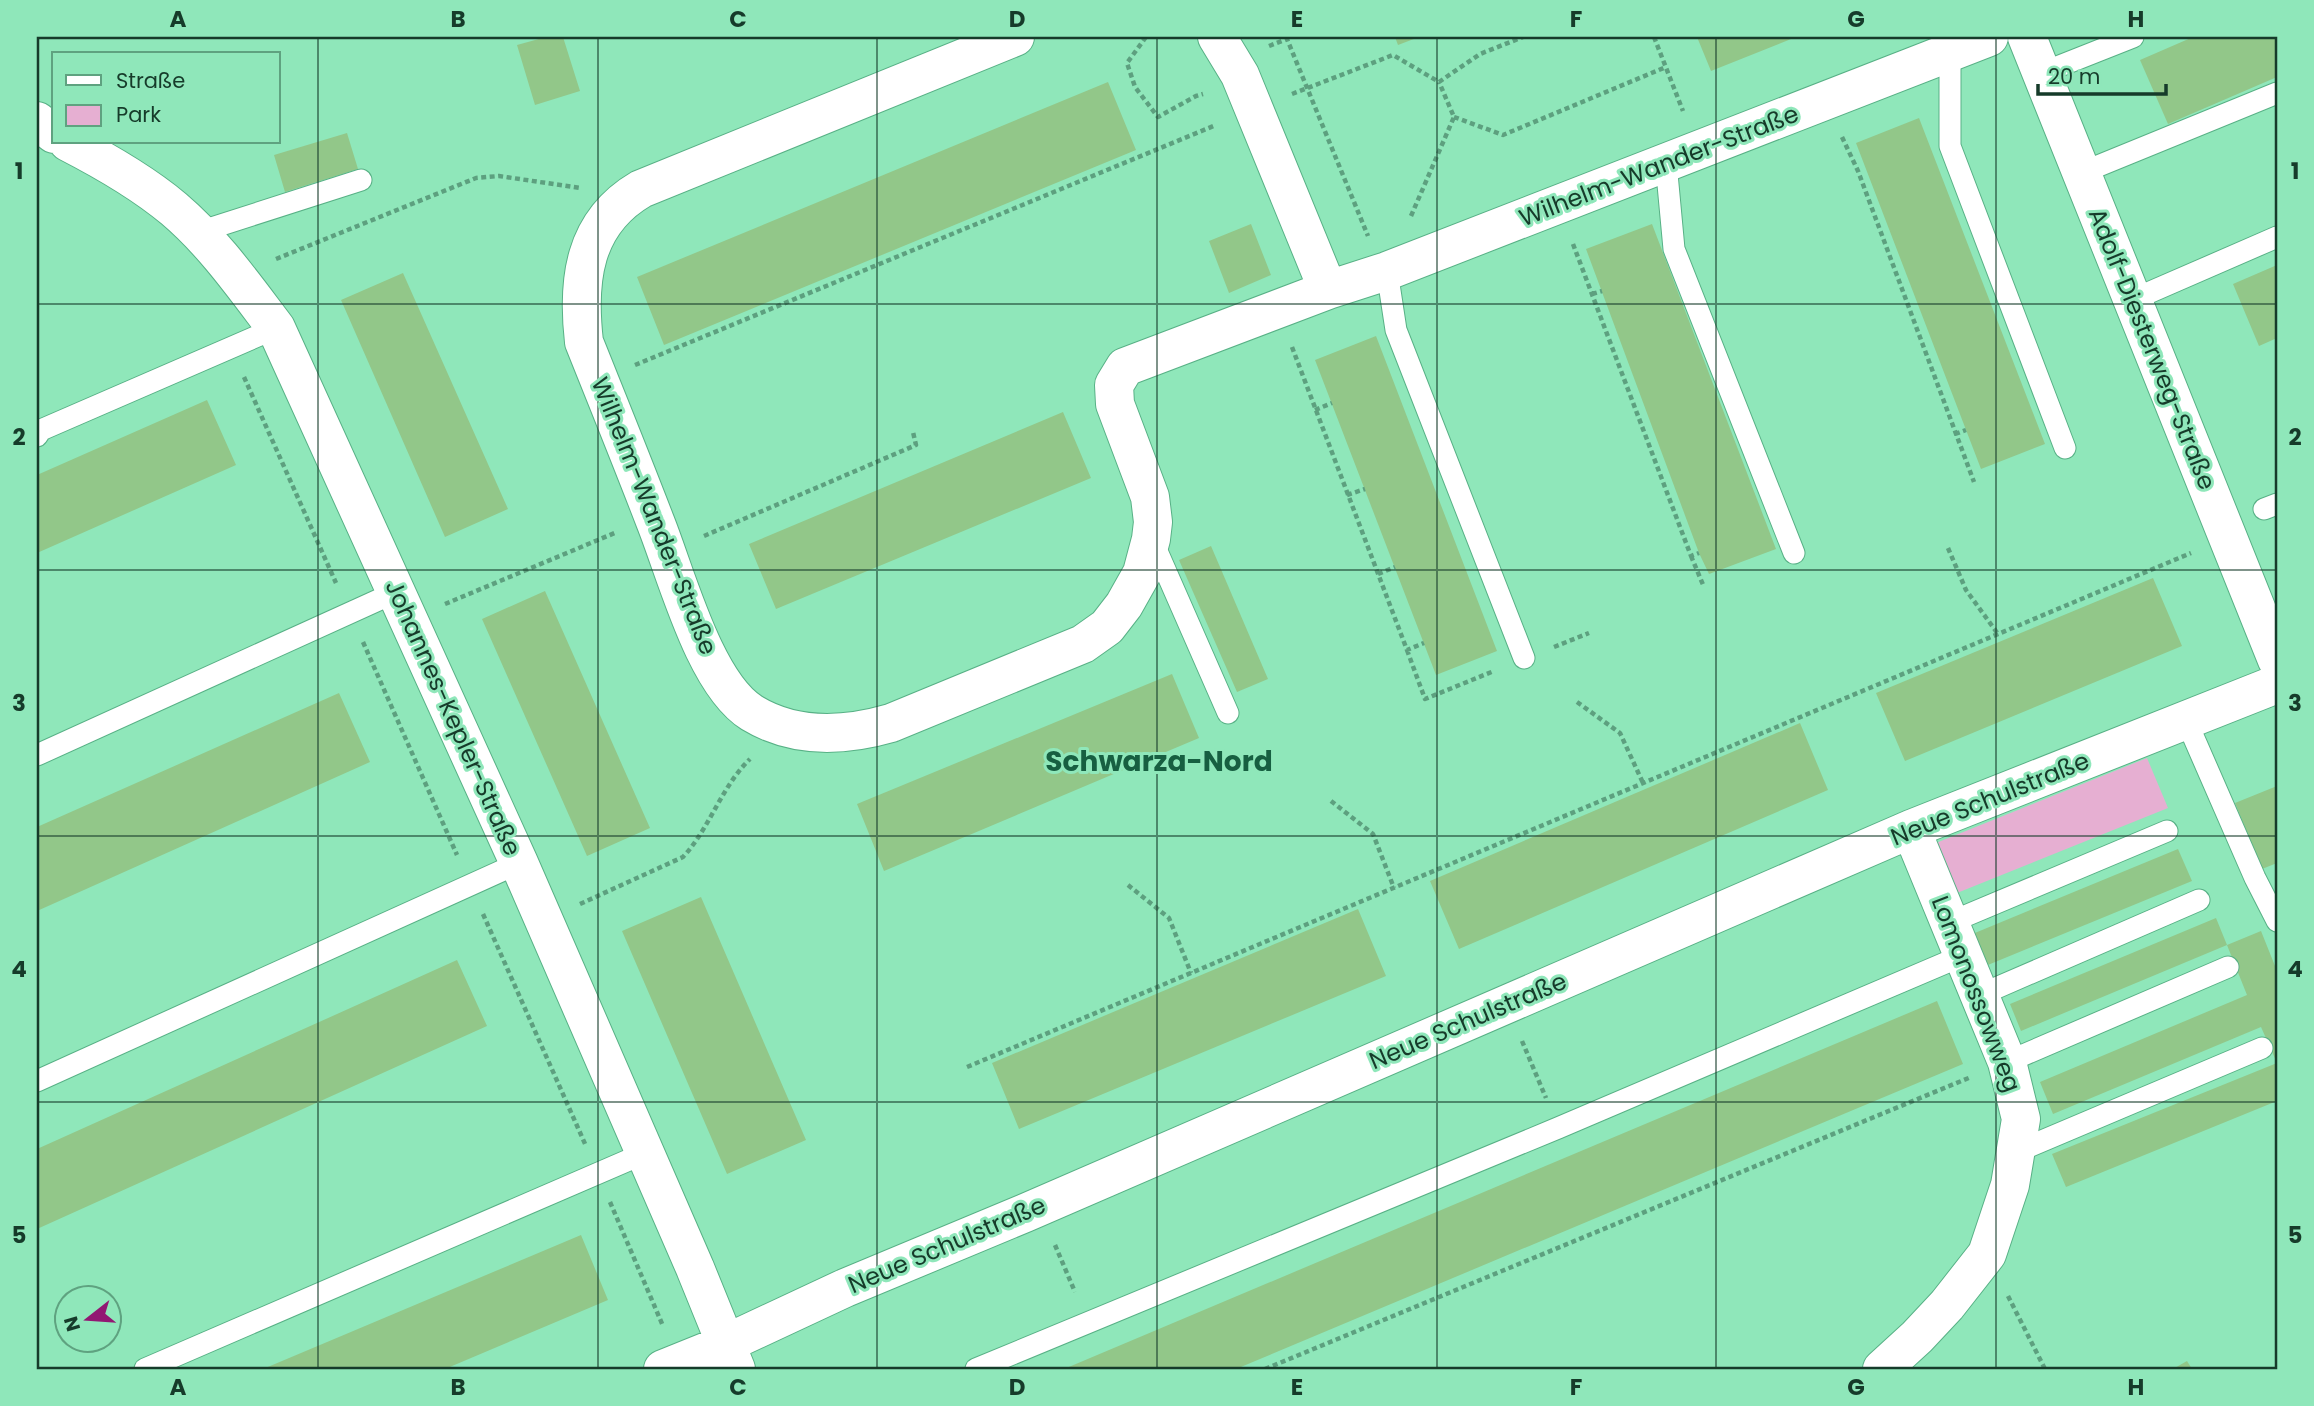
<svg xmlns="http://www.w3.org/2000/svg" width="2314" height="1406" font-family="Poppins,sans-serif">
<style>
.green{fill:#e6afd2}
.building{fill:#92c789}
.lines{fill:none;stroke-linecap:round;stroke-linejoin:round}
.lane-casing{stroke:#58b186;stroke-width:23}
.street-casing{stroke:#58b186;stroke-width:40}
.path{stroke:#5da07f;stroke-width:4.5;stroke-dasharray:5 3.5;stroke-linecap:butt}
.lane{stroke:#fff;stroke-width:21}
.street{stroke:#fff;stroke-width:38}
.grid{fill:none;stroke:#163b2a;stroke-width:2;stroke-opacity:0.55}
.labels{text-anchor:middle;stroke-width:6;stroke-linejoin:round;paint-order:stroke}
.street-label{font-size:24px;fill:#163b2a;stroke:#8fe7ba}
.quarter-label{font-size:28px;font-weight:bold;fill:#175f41;stroke:#8fe7ba}
.neatline{fill:none;stroke:#163b2a;stroke-width:2.5}
.grid-label{font-size:23px;text-anchor:middle;font-weight:bold;fill:#163b2a}
</style>
<rect width="100%" height="100%" fill="#8fe7ba"/>
<path class="green" d="M2147,758L2168,808L1957,893L1936,843Z"/>
<path class="building" d="M546,37H563L580,91L535,105L517,45Z
M1395,37H1419L1398,45Z
M1697,37H1796L1711,71Z
M2193,37H2277V77L2168,124L2140,60Z
M1108,82L1136,150L664,345L637,277Z
M1919,118L2045,444L1981,469L1856,143Z
M347,133L358,169L285,192L274,155Z
M1251,224L1271,275L1229,293L1209,241Z
M1652,224L1776,549L1709,574L1699,553L1586,249Z
M2277,265V338L2259,346L2233,284Z
M403,273L508,509L445,537L341,300Z
M1376,336L1497,651L1436,675L1315,360Z
M207,400L236,465L37,553V475Z
M1063,412L1091,478L776,609L749,544Z
M1211,546L1268,679L1237,692L1179,560Z
M2153,578L2182,646L1905,761L1876,693Z
M545,591L650,828L587,856L482,619Z
M1172,674L1199,738L884,871L857,804Z
M339,693L370,762L37,911V827Z
M1800,723L1828,790L1459,949L1430,881Z
M2277,786V863L2262,869L2235,803Z
M2178,849L2192,881L1983,967L1970,935Z
M701,897L806,1140L727,1174L622,931Z
M1358,909L1386,976L1019,1129L992,1063Z
M2216,918L2227,945L2021,1031L2010,1004Z
M2261,931L2277,971V1101L2066,1187L2052,1154L2277,1063L2261,1027L2053,1114L2040,1082L2247,995L2227,945Z
M457,960L487,1026L37,1229V1149Z
M1937,1001L1963,1064L1236,1369H1064Z
M581,1235L608,1300L445,1369H263Z
M2187,1361L2192,1369H2173Z"/>
<g class="lines">
<g class="lane-casing">
<path id="lane" d="M1950,52V146L2065,448
M2042,73L2133,37
M1666,163L1674,249L1794,553
M2081,173L2277,93
M199,232L361,180
M1387,271L1396,330L1524,658
M2132,300L2277,237
M37,436L41,430L276,328
M2264,509L2277,504
M1153,542L1228,713
M2186,720L2255,878L2277,921
M37,755L396,592
M1951,922L2167,831
M1980,995L2199,900
M2007,1062L2228,967
M37,1081L519,863
M2016,1152L2262,1048
M145,1369L645,1153
M976,1369L1558,1128L1964,955"/>
</g>
<g class="street-casing">
<path id="street" d="M1015,37L641,189C583,223 577,281 584,342C608,402 632,461 655,521C676,573 704,683 752,713C795,739 846,736 891,723L1083,644L1107,627L1124,605L1142,573L1151,539L1153,522L1150,497L1115,404L1114,385L1125,367L1328,290L1387,271L1989,37
M1217,37L1240,75L1328,290
M2027,37L2277,660
M37,121L54,134
M68,142C103,160 143,183 174,209C214,243 244,286 276,328L519,863L695,1268L736,1369
M663,1369L725,1344L845,1288L1025,1213L1911,829L2277,684
M1882,1369L1917,1337L1947,1305L1987,1254L2010,1185L2021,1119L2007,1062L1911,829"/>
</g>
<path class="path" d="M1146,37L1127,63L1135,87L1158,117L1196,96L1203,94
M1654,37L1683,111
M1269,46L1287,39L1368,236
M1292,94L1393,55L1439,82L1480,54L1523,37
M1454,117L1503,135L1666,67
M1842,137L1858,171L1974,482
M1411,216L1454,117L1439,82
M1573,244L1691,556L1699,553
M276,259L476,178L499,176L580,188
M1592,294L1602,291
M1292,347L1407,650L1424,643
M635,365L1216,125
M244,377L336,583
M1315,410L1332,403
M1955,434L1966,430
M1347,495L1365,489
M704,536L916,445L913,432
M1948,548L1966,590L1998,634
M1691,556L1704,587
M1378,574L1395,567
M445,604L617,532
M363,642L457,855
M1554,647L1589,633
M1407,650L1425,699L1494,671
M1577,702L1620,733L1643,783
M1331,801L1373,834L1394,888
M1128,885L1169,918L1191,973
M580,904L683,857C710,828 721,787 750,759
M483,914L586,1146
M1522,1041L1546,1098
M967,1067L2191,553
M610,1202L663,1326
M1055,1245L1075,1292
M2008,1296L2045,1369
M1265,1369L1971,1077"/>
<use href="#lane" class="lane"/>
<use href="#street" class="street"/>
</g>
<path class="grid" d="M318,37V1369M598,37V1369M877,37V1369M1157,37V1369M1437,37V1369M1716,37V1369M1996,37V1369M37,304H2277M37,570H2277M37,836H2277M37,1102H2277"/>
<g class="labels">
<g class="street-label">
<text transform="translate(1659 166) rotate(-21)" y="8">Wilhelm-Wander-Straße</text>
<text transform="translate(2152 349) rotate(68)" y="8">Adolf-Diesterweg-Straße</text>
<text transform="translate(654 516) rotate(68)" y="8">Wilhelm-Wander-Straße</text>
<text transform="translate(453 718) rotate(66)" y="8">Johannes-Kepler-Straße</text>
<text transform="translate(1990 799) rotate(-22)" y="8">Neue Schulstraße</text>
<text transform="translate(1976 994) rotate(69)" y="8">Lomonossowweg</text>
<text transform="translate(1468 1021) rotate(-23)" y="8">Neue Schulstraße</text>
<text transform="translate(947 1245) rotate(-23)" y="8">Neue Schulstraße</text>
</g>
<g class="quarter-label">
<text x="1159" y="771">Schwarza-Nord</text>
</g>
</g>
<rect width="2314" height="1406" fill="none" stroke="#8fe7ba" stroke-width="77"/>
<rect x="52" y="52" width="228" height="91" fill="#8fe7ba" stroke="#5fa280" stroke-width="2"/>
<rect x="66" y="75" width="35" height="10" fill="#ffffff" stroke="#5fa280" stroke-width="2"/>
<text x="116" y="88" font-size="21" fill="#163b2a">Straße</text>
<rect x="66" y="105" width="35" height="21" fill="#e6afd2" stroke="#5fa280" stroke-width="2"/>
<text x="116" y="122" font-size="21" fill="#163b2a">Park</text>
<g transform="translate(88 1319) rotate(253)"><circle r="33" fill="#8fe7ba" stroke="#5fa280" stroke-width="2"/>
<path d="M0-5L12 26L0 18L-12 26Z" fill="#921773"/>
<text y="-10" font-size="19" font-weight="bold" text-anchor="middle" fill="#163b2a">N</text>
</g>
<path d="M2038 84v10h128v-10" fill="none" stroke="#163b2a" stroke-width="3.5"/>
<text x="2048" y="84" font-size="21" fill="#163b2a" stroke="#8fe7ba" stroke-width="5" paint-order="stroke">20 m</text>
<rect x="38" y="38" width="2238" height="1330" class="neatline"/>
<g class="grid-label">
<text x="178" y="27">A</text>
<text x="458" y="27">B</text>
<text x="738" y="27">C</text>
<text x="1017" y="27">D</text>
<text x="1297" y="27">E</text>
<text x="1576" y="27">F</text>
<text x="1856" y="27">G</text>
<text x="2136" y="27">H</text>
<text x="19" y="179">1</text>
<text x="2295" y="179">1</text>
<text x="19" y="445">2</text>
<text x="2295" y="445">2</text>
<text x="19" y="711">3</text>
<text x="2295" y="711">3</text>
<text x="19" y="977">4</text>
<text x="2295" y="977">4</text>
<text x="19" y="1243">5</text>
<text x="2295" y="1243">5</text>
<text x="178" y="1395">A</text>
<text x="458" y="1395">B</text>
<text x="738" y="1395">C</text>
<text x="1017" y="1395">D</text>
<text x="1297" y="1395">E</text>
<text x="1576" y="1395">F</text>
<text x="1856" y="1395">G</text>
<text x="2136" y="1395">H</text>
</g>
</svg>
